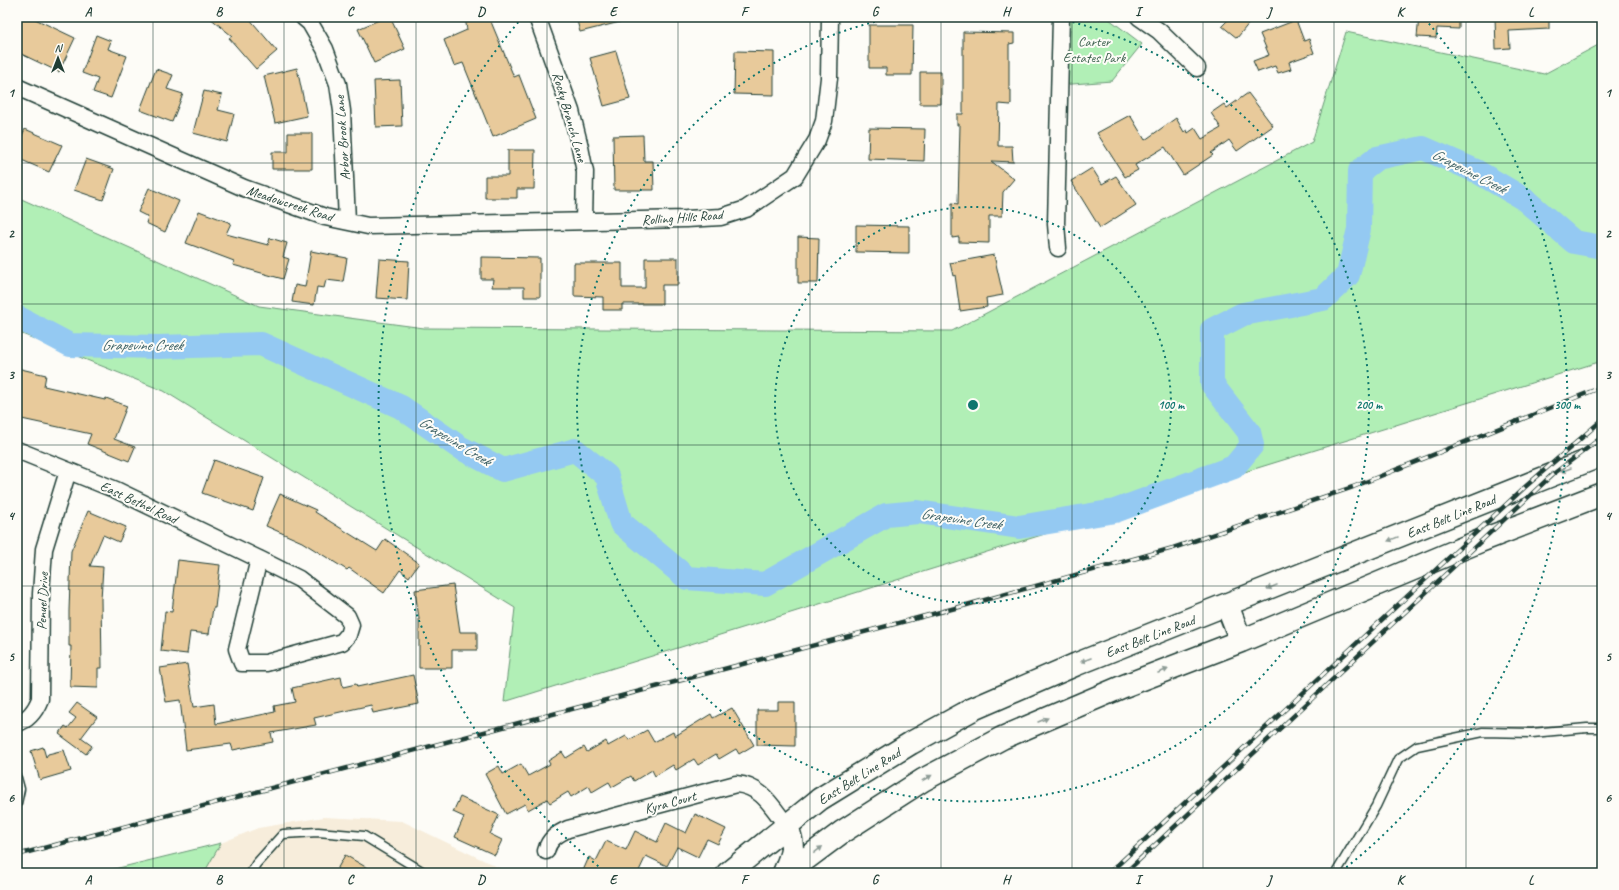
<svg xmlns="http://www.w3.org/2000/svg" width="1619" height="890" font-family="Caveat,sans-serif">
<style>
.built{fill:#f7eddb}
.green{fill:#b1efb6;stroke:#689675}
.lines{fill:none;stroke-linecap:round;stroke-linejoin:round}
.river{stroke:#94c9f2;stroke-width:24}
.building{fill:#e8ca9b;stroke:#1f3d34}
.lane-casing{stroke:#1f3d34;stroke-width:11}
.street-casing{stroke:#1f3d34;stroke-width:19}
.primary-casing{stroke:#1f3d34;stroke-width:25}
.lane{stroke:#fdfcf7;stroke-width:8}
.street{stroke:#fdfcf7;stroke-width:16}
.primary{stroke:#fdfcf7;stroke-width:22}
.rail-casing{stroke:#1f3d34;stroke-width:4.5}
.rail{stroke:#fdfcf7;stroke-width:3;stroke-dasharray:9;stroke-linecap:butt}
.oneway{fill:#8e9c96}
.grid{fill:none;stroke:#1f3d34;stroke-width:1;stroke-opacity:0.55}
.ring{fill:none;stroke:#0f766e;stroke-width:2;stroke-dasharray:2 4}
.labels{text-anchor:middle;stroke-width:4;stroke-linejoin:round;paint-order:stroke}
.park-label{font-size:14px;fill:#3c614e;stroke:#fdfcf7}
.street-label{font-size:14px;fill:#1f3d34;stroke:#fdfcf7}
.water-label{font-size:15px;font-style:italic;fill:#3c6064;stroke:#fdfcf7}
.centre{fill:#0f766e;stroke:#fdfcf7;stroke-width:2}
.ring-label{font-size:12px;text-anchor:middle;font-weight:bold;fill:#0f766e;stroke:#fdfcf7;stroke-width:4;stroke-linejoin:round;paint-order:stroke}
.neatline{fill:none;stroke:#1f3d34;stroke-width:1.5}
.grid-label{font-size:13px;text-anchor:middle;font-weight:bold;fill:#1f3d34}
</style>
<rect width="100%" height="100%" fill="#fdfcf7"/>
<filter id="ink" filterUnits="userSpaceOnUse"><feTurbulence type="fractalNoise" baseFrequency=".025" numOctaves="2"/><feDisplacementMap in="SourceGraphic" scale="8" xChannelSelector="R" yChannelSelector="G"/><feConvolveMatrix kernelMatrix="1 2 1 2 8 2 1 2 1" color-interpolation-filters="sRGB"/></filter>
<g filter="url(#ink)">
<path class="built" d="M324,817L402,821L510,873H204L221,843L258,828Z"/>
<path class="green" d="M1061,17H1104L1109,19L1142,44L1112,81L1059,85Z
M1346,32L1544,74L1602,43V361L504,702L515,608L164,391L17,332V197L259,306L424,328L952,331L1312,142Z
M221,843L204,873H98Z"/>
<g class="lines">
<path class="river" d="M17,317L70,345L158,347L261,344L401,407L459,447L503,470L575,450L607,476L621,523L687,578L765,584L886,515L918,512L1019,527L1115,511L1234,467L1252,445L1249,432L1212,384V330L1243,314L1323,299L1348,275L1359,229L1360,171L1377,158L1423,148L1476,171L1524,199L1574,242L1602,247"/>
</g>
<path class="building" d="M17,17H31L75,38L59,72L17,52Z
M209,17H248L277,51L256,69L229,38L232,36Z
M386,17H390L405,49L374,63L358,29Z
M465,17H489L514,77L519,75L536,119L493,137L463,63L454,66L444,40L467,30Z
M576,17H624V21L580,32Z
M1231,17H1254L1237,38L1222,26Z
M1419,17H1459V29L1437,28L1436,38L1417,37Z
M1495,17H1549V29L1509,31L1510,48L1496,49Z
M1296,20L1304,41L1309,39L1314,53L1289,62L1291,69L1278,73L1275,66L1258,72L1253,61L1269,55L1260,34Z
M869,25H913L912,75H886V68H869Z
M963,32L1014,33V43L1009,44V90H1011V105L999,104L998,146H1012L1013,162L991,161L1014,179L1003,192L1002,216H989V243L959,242V237L952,238V203L958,204L960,125H957V114H963Z
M96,35L111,41L108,49L127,56L111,98L93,92L98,79L82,73Z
M616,51L630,99L604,106L590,58Z
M735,51L774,52V95L734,94Z
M297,68L307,116L275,123L264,76Z
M156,69L173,75L167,89L183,94L172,122L140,110Z
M920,72H941V104H920Z
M400,80L402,126L376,127L374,81Z
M204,91L222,95L218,110L234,114L227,142L193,133Z
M1248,93L1273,126L1237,151L1229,140L1211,153L1213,155L1183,175L1165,147L1135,165L1138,170L1125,177L1097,133L1130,115L1145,140L1176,118L1184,132L1187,130L1188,133L1195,128L1202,139L1221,128L1211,113L1224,104L1227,108Z
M869,128L925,129L924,161L868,159Z
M25,129L62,145L49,172L17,158V147Z
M288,133H312V169H272V152H288Z
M643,135L644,161H653L654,190H614L613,136Z
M508,150H535L534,189H517V198H485V176H508Z
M86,159L114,169L103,200L74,190Z
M1092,168L1102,184L1116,176L1136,205L1100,228L1071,181Z
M149,188L179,201L165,232L146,223L148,217L138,212Z
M199,211L231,223L226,234L268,245L270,238L287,243L283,257L289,259L283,279L233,265L234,261L186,243Z
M856,225L909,226V253L856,252Z
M798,237L819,238L818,283H798Z
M311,251L347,258L343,282L326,280L324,288L317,287L314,305L292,302L295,285L305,287Z
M994,255L1003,295L986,298L987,307L960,311L955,275L953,276L950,263Z
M481,257L540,258V297H524V287H492L493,279H481Z
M645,258H678V285H662V304H622V310H603V297L574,296V263H622V288H645Z
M379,259L409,261L407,300L376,298Z
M17,368L46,375L44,386L105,400L106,398L127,406L114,439L135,447L129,461L87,444L91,434L17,418L20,405L17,404Z
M214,460L264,478L253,511L202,493Z
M280,494L316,510L315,512L377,551L385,539L419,563L409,577L400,570L384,593L349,568L347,570L302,542L266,526Z
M88,511L126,527L119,542L103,535L90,566L103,567L101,599L102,668H98V688L70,687L71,646H69V611L71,551Z
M178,560L220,565L215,608H213L209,634L190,632L187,654L161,651L165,611L172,612Z
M453,585L460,632H477V650H452V668H419V619L415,590Z
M187,664L194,707L214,704L216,724L275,712L274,706L295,702L292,688L341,677L343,687L356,684L357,687L413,675L419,704L373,713L371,705L314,718L316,725L271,733L273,742L233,750L231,744L186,750L180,700L166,702L160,668Z
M778,702H795V746L757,745V710H778Z
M77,703L97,717L81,738L92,746L86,754L59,734L65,726L68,728L76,718L69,713Z
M732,708L754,745L739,754L736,749L719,759L716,754L698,765L694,759L676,770L673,765L655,776L652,770L634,781L631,776L612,787L609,782L592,792L589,786L571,797L568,792L550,803L547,799L528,810L525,804L506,814L485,774L499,766L503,774L521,764L528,776L550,764L548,761L562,752L566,758L584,747L587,752L606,741L608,746L626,736L629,740L647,730L654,742L673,732L675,736L711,714L713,718Z
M43,747L46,757L48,754L64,750L71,771L40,780L31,751Z
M460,797L499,815L490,834L502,840L495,855L455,837L464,817L453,812Z
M695,814L726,829L718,844L707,839L698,857L677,847L667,866L646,856L638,873H582L589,857L596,861L606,841L626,850L635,831L657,842L666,823L686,833Z
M345,855L376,873H335Z"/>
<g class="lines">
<g class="lane-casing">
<path id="lane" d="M17,778L20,789L17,803
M251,873L256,864L283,834L318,832L364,836L425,873
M1336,873L1376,806L1398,759L1417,746L1483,732L1532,733L1587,728H1602"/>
</g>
<g class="street-casing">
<path id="street" d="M303,17L310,23L325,49L338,84L342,111L347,221
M537,17L571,111L580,147L585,172L584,221
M1139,17L1159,31L1197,68
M17,87L244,188L325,217L368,226L686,219L721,217L746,209L795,176L817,140L824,121L829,78L830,17
M1058,248L1056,224L1061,17
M17,450L116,490L259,559
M259,559L299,579L347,616L351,625L348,635L342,642L266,663H242L237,649Z
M17,723C29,720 36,709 40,699L41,594L44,549L68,471
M546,851C549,839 557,834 568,829L736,784C762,786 772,807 787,826"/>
</g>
<g class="primary-casing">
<path id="primary" d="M1227,605L1241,641
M728,873L820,799L911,743L973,709L1077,664L1602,455
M784,873C793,852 795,848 787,826
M787,873L842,832L923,780L1002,738L1124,686L1241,641L1480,541L1602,494"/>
</g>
<use href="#lane" class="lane"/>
<use href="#street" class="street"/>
<use href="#primary" class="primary"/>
<g class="rail-casing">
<path id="rail" d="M17,855L963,606L1173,548L1353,487L1602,387
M1109,873L1525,487L1602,420
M1125,873L1552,475L1602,437"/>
</g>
<use href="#rail" class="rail"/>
</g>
<defs><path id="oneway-solid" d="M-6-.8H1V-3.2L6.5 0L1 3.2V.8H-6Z"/></defs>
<g class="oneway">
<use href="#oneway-solid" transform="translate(1566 470) rotate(159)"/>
<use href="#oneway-solid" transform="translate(1393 539) rotate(158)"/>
<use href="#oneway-solid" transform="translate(1272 587) rotate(158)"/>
<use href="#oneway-solid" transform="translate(1086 660) rotate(159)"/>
<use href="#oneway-solid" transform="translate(1163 671) rotate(-21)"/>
<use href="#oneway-solid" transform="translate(1043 720) rotate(-23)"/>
<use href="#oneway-solid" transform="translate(927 778) rotate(-29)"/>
<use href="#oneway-solid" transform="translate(818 850) rotate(-37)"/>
</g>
</g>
<path class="grid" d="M153,17V873M284,17V873M416,17V873M547,17V873M678,17V873M810,17V873M941,17V873M1072,17V873M1203,17V873M1334,17V873M1466,17V873M17,163H1602M17,304H1602M17,445H1602M17,586H1602M17,727H1602"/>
<g class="ring">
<circle cx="973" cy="405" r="198"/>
<path d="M1055 18A396 396 0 1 1 891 18"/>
<path d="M603 870A594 594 0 0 1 521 19M1425 19A594 594 0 0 1 1343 870"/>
</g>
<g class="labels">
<g class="park-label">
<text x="1094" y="46">Carter<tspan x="1094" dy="16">Estates Park</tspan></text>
</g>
<g class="street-label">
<text transform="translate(570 117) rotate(74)" y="5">Rocky Branch Lane</text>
<text transform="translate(342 138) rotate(-94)" y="5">Arbor Brook Lane</text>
<text transform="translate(290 203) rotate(18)" y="5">Meadowcreek Road</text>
<text transform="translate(682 217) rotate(-4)" y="5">Rolling Hills Road</text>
<text transform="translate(139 502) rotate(25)" y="5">East Bethel Road</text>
<text transform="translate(1451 516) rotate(-22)" y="5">East Belt Line Road</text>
<text transform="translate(42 601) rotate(-88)" y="5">Penuel Drive</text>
<text transform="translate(1150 636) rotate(-21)" y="5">East Belt Line Road</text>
<text transform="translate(859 776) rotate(-32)" y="5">East Belt Line Road</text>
<text transform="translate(670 802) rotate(-15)" y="5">Kyra Court</text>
</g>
<g class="water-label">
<text transform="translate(1469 171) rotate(27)" y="5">Grapevine Creek</text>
<text x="142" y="350">Grapevine Creek</text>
<text transform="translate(455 441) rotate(31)" y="5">Grapevine Creek</text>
<text transform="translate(961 519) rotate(8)" y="5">Grapevine Creek</text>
</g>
</g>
<circle cx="973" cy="405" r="6" class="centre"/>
<g class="ring-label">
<text x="1171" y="409">100 m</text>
<text x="1369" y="409">200 m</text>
<text x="1567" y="409">300 m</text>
</g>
<rect width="1619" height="890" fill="none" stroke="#fdfcf7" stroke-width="44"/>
<g transform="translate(58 58)" stroke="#fdfcf7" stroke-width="3" paint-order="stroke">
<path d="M0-3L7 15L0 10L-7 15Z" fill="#1f3d34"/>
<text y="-6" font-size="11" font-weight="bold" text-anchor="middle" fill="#1f3d34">N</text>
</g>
<rect x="22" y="22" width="1575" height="846" class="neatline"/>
<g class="grid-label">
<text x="88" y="16">A</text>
<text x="219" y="16">B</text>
<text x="350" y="16">C</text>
<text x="481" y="16">D</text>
<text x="613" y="16">E</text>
<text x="744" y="16">F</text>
<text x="875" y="16">G</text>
<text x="1006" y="16">H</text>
<text x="1138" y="16">I</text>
<text x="1269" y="16">J</text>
<text x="1400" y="16">K</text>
<text x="1531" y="16">L</text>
<text x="11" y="97">1</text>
<text x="1608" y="97">1</text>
<text x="11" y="238">2</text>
<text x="1608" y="238">2</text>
<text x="11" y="379">3</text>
<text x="1608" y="379">3</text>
<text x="11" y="520">4</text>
<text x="1608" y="520">4</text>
<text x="11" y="661">5</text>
<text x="1608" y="661">5</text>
<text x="11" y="802">6</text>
<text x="1608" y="802">6</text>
<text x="88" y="884">A</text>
<text x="219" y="884">B</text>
<text x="350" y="884">C</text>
<text x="481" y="884">D</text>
<text x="613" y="884">E</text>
<text x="744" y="884">F</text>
<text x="875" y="884">G</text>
<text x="1006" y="884">H</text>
<text x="1138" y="884">I</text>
<text x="1269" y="884">J</text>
<text x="1400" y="884">K</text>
<text x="1531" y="884">L</text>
</g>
</svg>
